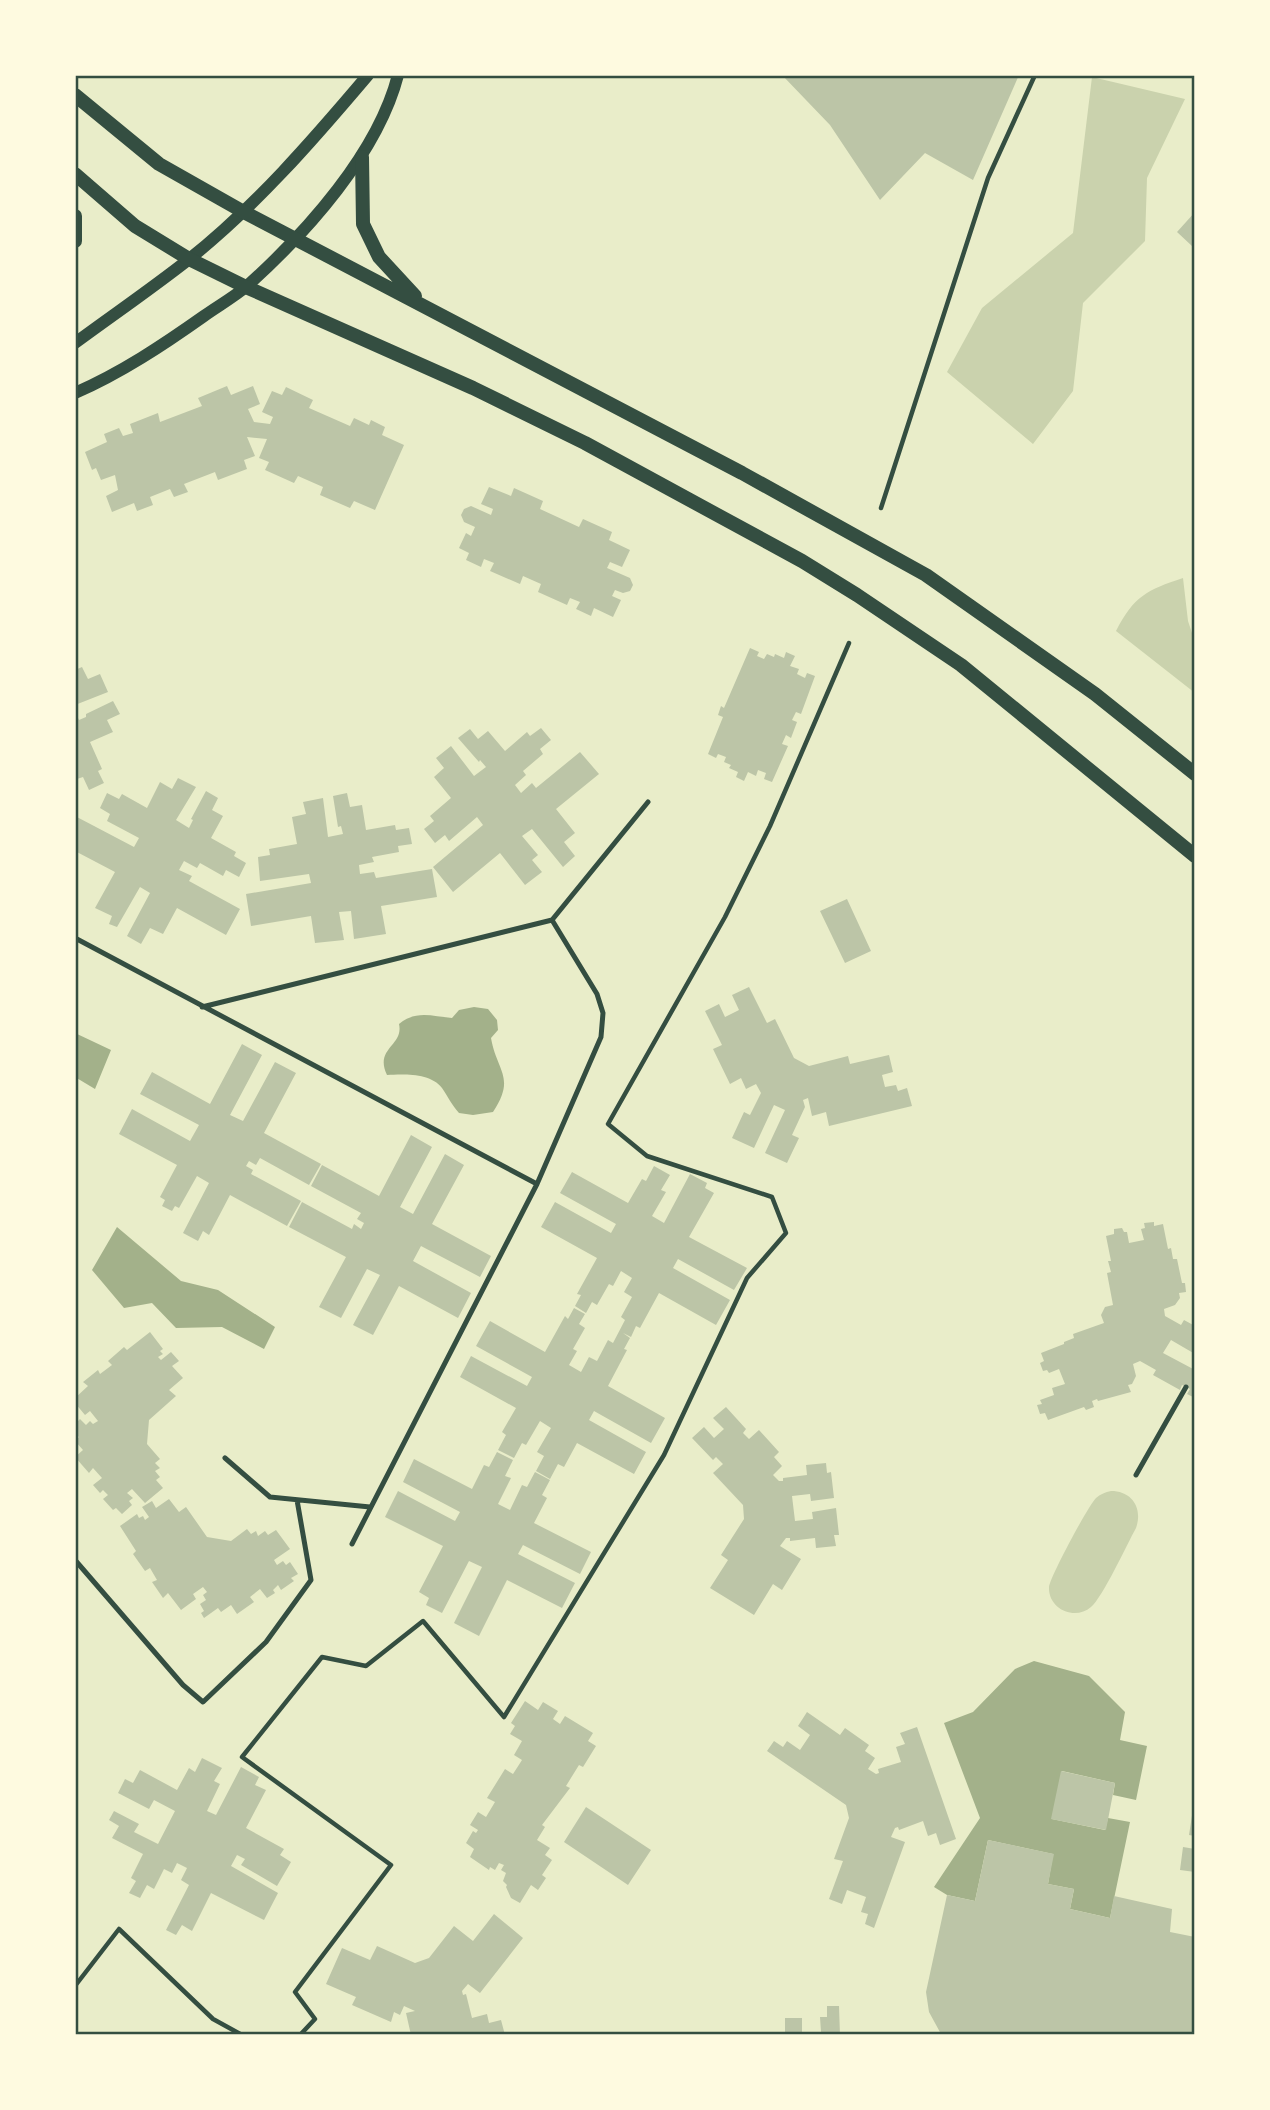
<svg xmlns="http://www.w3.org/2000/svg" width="1270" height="2110" font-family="'Nunito Sans',sans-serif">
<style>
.green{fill:#cad2ad}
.water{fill:#a3b18a}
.building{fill:#bcc5a7}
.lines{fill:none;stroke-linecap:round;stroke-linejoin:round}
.path{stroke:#344e41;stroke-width:4.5}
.service{stroke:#344e41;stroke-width:5}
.tertiary{stroke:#344e41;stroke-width:12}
.secondary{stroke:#344e41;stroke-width:14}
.neatline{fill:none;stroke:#344e41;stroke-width:2.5}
</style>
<rect width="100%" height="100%" fill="#e9edc9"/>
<path class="green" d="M1092,77L1185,99L1147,178L1145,241L1083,303L1073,391L1033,444L947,372L982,308L1073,233Z
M1183,578L1188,621L1195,642V693L1116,631C1134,596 1147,590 1183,578Z
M1111,1491C1132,1491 1143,1508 1136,1528C1127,1544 1103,1597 1091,1607C1075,1621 1048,1609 1049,1587C1050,1577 1088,1506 1096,1498C1101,1494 1105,1492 1111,1491Z"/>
<path class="water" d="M474,1007L488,1009L497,1020L498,1030L491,1038C497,1072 516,1077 493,1112L473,1115L459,1113C452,1105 448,1097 442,1088C431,1073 404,1074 387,1075C374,1048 404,1046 399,1024C416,1010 431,1016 452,1018L459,1010Z
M75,1033L111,1050L95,1089L75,1077Z
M117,1227L181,1281L218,1290L275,1327L264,1349L222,1327L176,1328L152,1303L124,1308L92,1270Z
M1034,1661L1089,1676L1125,1712L1120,1740L1147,1746L1136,1800L1113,1795L1115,1783L1062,1771L1052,1819L1105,1830L1108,1818L1130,1822L1110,1918L1070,1909L1074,1889L1048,1884L1053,1854L988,1840L975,1901L947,1895L934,1887L980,1818L944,1723L973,1712L1015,1669Z"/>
<path class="building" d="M782,75H1019L973,180L925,153L880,200L830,125Z
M1195,212V242L1192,246L1177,232Z
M227,386L231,395L253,386L260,404L248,409L254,422L270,424L273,417L262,412L272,391L282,395L286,387L313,400L309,408L350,426L354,418L369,425L371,420L385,427L382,435L404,445L375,510L354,501L350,508L320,495L323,487L298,476L294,483L265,470L269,462L259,458L267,439L247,437L255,456L244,460L247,469L218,480L215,472L184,484L188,492L174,497L170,489L150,497L153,505L137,511L134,503L112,512L106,496L118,490L115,475L101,480L96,468L92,470L85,452L107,442L104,434L119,428L123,436L133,433L130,424L158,413L160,422L202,406L198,398Z
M489,487L511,496L514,488L543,501L540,509L579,527L583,519L612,532L609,540L630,550L622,567L610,562L607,568L630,578L633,585L630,591L623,593L615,590L612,596L621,600L613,617L594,608L591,616L576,609L580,602L570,598L567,605L538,592L541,584L523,576L520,584L490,571L494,563L484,559L481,567L466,560L469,553L459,548L466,533L471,536L475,527L464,522L461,515L464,509L471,506L491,515L493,509L481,504Z
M750,648L759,652L757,656L764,659L767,654L774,657L775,654L784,658L786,652L795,656L790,666L799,669L797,674L805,678L807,673L815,676L801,714L796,712L792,720L797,722L791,738L786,735L782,744L788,746L772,782L764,779L766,773L758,770L756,776L748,772L744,781L736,777L738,772L729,768L731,765L724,762L726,757L718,754L716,758L708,754L723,717L718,715L721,706L724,708Z
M82,667L88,679L100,674L108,692L75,705V670Z
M113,701L120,714L107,720L113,732L90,742L102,769L98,771L104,783L89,790L83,777L77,779L75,775V712L79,720L86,717V714Z
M541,728L551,740L540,749L543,754L523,771L526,775L515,785L521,793L532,783L536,788L580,752L599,774L556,809L575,833L564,842L575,856L563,867L532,829L522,836L538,855L532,860L542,872L525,885L500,853L453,892L433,867L483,825L477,817L449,841L445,835L435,843L424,829L434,821L430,816L451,798L434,777L444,768L436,758L451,746L474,776L486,767L480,760L479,762L458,738L470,729L478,739L488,731L505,751L527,732L530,736Z
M178,778L196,787L176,820L189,828L193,820L191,819L206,791L218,798L212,810L223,816L211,838L236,852L234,856L246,863L239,877L226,870L223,876L200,863L197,868L184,861L179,870L192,876L189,881L240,909L226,935L177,908L163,934L150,928L141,944L127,936L150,893L140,887L117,927L109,924L112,916L95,908L115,872L75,851V816L134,847L139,838L107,821L110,814L100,808L107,793L119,799L122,794L147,808L160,782L172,789Z
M347,793L350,807L362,805L366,830L395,825L396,830L409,828L412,844L398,846L399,852L372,857L374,862L359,865L360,874L374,872L376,878L432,869L437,897L381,906L386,934L354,939L351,911L339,912L344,940L315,943L311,916L251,926L246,894L311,883L309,874L260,881L258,857L270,855L269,849L297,844L292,817L306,814L303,802L323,798L328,837L343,834L341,826L338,827L333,796Z
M847,899L871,951L845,963L820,911Z
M749,987L767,1023L775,1019L794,1058L809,1066L848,1056L850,1064L889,1055L893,1072L882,1075L885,1087L896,1085L898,1091L907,1088L912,1106L829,1126L826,1112L812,1116L808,1098L803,1100L805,1107L792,1135L799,1138L787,1163L765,1153L785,1110L774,1105L754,1148L732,1138L744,1112L750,1115L761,1093L756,1084L746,1089L741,1078L730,1084L713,1049L722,1045L705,1011L719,1004L725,1017L739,1010L732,995Z
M242,1044L262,1055L230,1115L243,1121L275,1062L296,1073L264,1133L321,1164L309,1185L260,1158L256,1165L249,1161L246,1166L253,1170L251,1174L301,1201L287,1226L230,1195L209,1235L203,1231L198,1241L183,1233L209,1183L197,1176L179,1208L175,1206L172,1211L162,1206L165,1200L160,1197L177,1165L119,1134L132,1109L190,1141L199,1125L140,1094L152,1072L210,1104Z
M411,1135L432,1147L400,1207L413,1214L445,1154L464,1165L432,1224L491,1256L480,1277L421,1246L413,1261L471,1293L458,1318L399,1286L373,1335L353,1325L380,1275L367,1269L341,1318L319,1307L346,1257L289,1227L302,1202L352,1229L354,1224L361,1229L364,1223L357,1219L361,1213L311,1186L322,1165L379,1196Z
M654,1166L670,1175L661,1190L666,1192L652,1216L664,1223L690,1174L707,1183L705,1188L714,1193L689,1237L747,1268L734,1290L678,1259L673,1268L730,1300L716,1325L659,1293L640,1328L636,1326L631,1337L623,1333L630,1338L624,1349L627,1350L608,1386L665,1418L651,1443L594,1411L589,1420L646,1452L634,1474L577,1443L564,1467L558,1464L550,1479L536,1471L544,1456L537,1452L551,1428L540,1421L526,1445L522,1443L514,1458L498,1450L506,1435L502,1432L516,1408L460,1377L471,1356L527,1386L532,1377L476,1346L490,1321L545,1352L565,1316L568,1319L574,1308L585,1314L579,1324L585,1328L573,1349L577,1351L569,1365L581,1372L589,1357L597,1361L608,1340L613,1343L625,1320L621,1317L632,1297L624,1292L632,1278L621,1271L613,1286L609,1284L597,1305L592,1302L586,1313L575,1306L581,1295L577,1294L597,1258L541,1227L555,1202L611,1233L616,1224L560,1193L572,1172L628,1203L642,1179L646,1181Z
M1154,1222V1226L1163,1224L1168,1249L1171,1248L1173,1259H1177L1182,1283H1185L1186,1292L1179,1293L1180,1298L1175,1305L1164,1309L1165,1316L1181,1325L1184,1320L1195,1326V1354L1171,1340L1163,1353L1195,1370V1398L1187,1394L1190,1389L1182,1385L1180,1390L1153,1375L1156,1370L1140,1361L1133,1364L1136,1376L1132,1384L1128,1385L1131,1392L1098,1401L1097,1399L1092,1401L1094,1407L1086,1410L1084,1407L1048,1420L1045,1413L1040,1414L1037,1405L1042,1404L1040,1400L1054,1395L1052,1388L1065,1384L1059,1369L1049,1373L1047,1370L1043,1371L1040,1363L1044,1361L1041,1353L1064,1344V1342L1074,1338L1073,1334L1104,1323L1101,1315L1105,1307L1113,1305L1107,1273L1111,1272L1108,1261H1111L1106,1236L1114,1234V1229L1122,1228L1124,1232H1127L1129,1243L1144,1240L1141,1229L1145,1228L1144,1223Z
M150,1332L163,1349L160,1351L163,1354L158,1357L161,1360L171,1352L179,1361L172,1366L183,1378L169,1390L176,1396L149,1420L147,1444L160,1459L155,1463L160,1468L155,1471L160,1477L156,1480L163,1488L145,1503L132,1489L127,1493L133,1498L129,1501L132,1505L122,1514L116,1508L113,1510L103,1499L108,1495L103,1490L100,1493L93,1485L102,1478L93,1468L89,1473L75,1457L83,1450L75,1441L79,1437L75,1434V1424L80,1419L86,1425L90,1421L93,1424L98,1421L90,1411L85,1415L75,1403V1398L88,1386L83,1382L98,1370L100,1374L112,1365L108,1361L124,1347L127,1350Z
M726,1407L746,1429L743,1433L749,1439L759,1430L779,1452L774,1457L782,1466L773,1475L779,1481H783V1478L807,1475L806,1465L826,1463L827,1473L831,1472L834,1498L811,1501L810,1494L792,1496L795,1521L813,1519L812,1512L836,1508L839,1535H834L836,1546L816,1548L815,1538L790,1541V1538H786L780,1546L801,1559L782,1590L773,1584L754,1615L710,1588L728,1560L721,1555L744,1519L743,1505L713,1473L723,1464L716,1457L713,1460L692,1438L704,1427L714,1438L724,1429L713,1418Z
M497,1452L513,1460L505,1476L511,1478L498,1504L510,1510L522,1485L527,1487L535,1472L550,1480L542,1495L547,1498L534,1523L591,1552L580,1574L523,1545L518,1554L575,1583L562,1608L507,1580L479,1636L454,1623L482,1567L469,1561L442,1613L426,1605L429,1598L419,1592L443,1546L385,1517L398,1491L455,1521L460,1512L403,1482L414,1459L472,1489L484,1465L489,1467Z
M169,1499L179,1512L186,1507L207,1537L231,1541L247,1529L251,1534L256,1531L258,1536L265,1531L268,1535L276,1530L290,1549L274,1560L277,1565L283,1561L286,1565L290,1562L298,1574L291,1578L294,1581L281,1590L278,1585L273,1590L275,1593L267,1598L260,1589L250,1597L254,1602L237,1614L231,1605L221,1612L218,1608L204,1618L201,1613L204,1611L200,1604L206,1600L203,1595L207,1592L203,1587L193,1594L196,1599L181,1610L168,1593L163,1598L152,1582L157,1580L150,1568L145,1571L133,1554L136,1551L120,1526L137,1514L139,1518L143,1516L145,1520L149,1517L142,1507L152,1501L156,1508Z
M525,1701L538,1710L543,1702L558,1711L553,1719L560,1724L565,1716L593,1733L588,1741L596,1746L583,1767L579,1765L566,1786L570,1788L542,1825L545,1827L537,1840L550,1848L545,1855L552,1860L542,1875L546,1878L538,1890L531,1885L520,1903L511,1898L506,1887L507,1885L503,1881L506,1873L501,1870L504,1865L499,1863L495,1870L490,1867L489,1870L470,1857L474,1849L466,1843L473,1831L476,1833L478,1830L470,1825L478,1812L486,1817L495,1802L487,1798L505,1769L513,1774L522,1760L514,1755L522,1741L510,1734L515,1726L511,1723Z
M807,1712L840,1735L845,1728L869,1745L865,1751L875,1758L868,1769L876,1774L879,1773L878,1769L901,1762L896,1747L905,1744L900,1733L917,1727L956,1839L940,1845L936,1833L928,1836L923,1821L899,1830L898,1827L895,1828L891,1837L905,1842L874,1928L865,1924L868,1914L861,1912L866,1897L847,1890L842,1904L829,1899L843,1861L834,1859L849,1818L846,1805L767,1751L774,1741L783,1747L787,1741L800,1750L810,1735L798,1726Z
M202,1758L222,1768L214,1781L220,1784L207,1811L216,1815L241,1767L259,1777L255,1785L266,1790L246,1828L284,1849L280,1855L291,1862L277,1886L241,1865L245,1859L237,1855L231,1866L278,1893L264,1920L211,1893L192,1931L182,1925L176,1935L166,1930L189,1885L181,1880L187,1868L177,1863L172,1873L164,1869L154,1889L147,1885L140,1898L129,1893L136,1881L131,1878L143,1854L112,1838L119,1826L109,1820L114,1811L139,1824L134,1832L158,1844L175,1811L154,1800L149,1809L118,1793L125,1779L133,1783L140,1770L177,1790L189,1768L195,1772Z
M1061,1771L1115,1783L1106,1830L1051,1819Z
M586,1807L651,1850L628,1885L564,1842Z
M1193,1809H1195V1836L1189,1835Z
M988,1840L1054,1854L1048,1884L1074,1889L1070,1909L1110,1918L1114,1896L1172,1909L1170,1932L1195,1937L1193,2001H1195V2035L941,2034L929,2012L926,1992L947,1895L975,1901Z
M1183,1847L1195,1849V1872L1180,1870Z
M494,1914L523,1938L480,1993L468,1984L462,1991L463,1995L466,1994L472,2018L487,2014L489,2023L501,2020L505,2035H411L406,2013L415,2011L404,2006L400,2015L394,2012L391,2022L352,2005L356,1997L326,1984L342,1948L370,1960L377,1946L415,1963L429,1958L454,1926L473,1941Z
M827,2006H839L840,2035H807V2032H821L820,2017H827Z
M785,2018H802V2035H785Z"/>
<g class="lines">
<path class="path" d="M881,508L988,178L1035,75
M75,1986L119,1929L213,2019L242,2035
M300,2035L315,2019L295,1992L391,1865L242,1757L322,1657L366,1666L423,1621L504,1717L664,1455L747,1278L786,1233L772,1197L647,1156L608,1124L725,917L770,826L849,643"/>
<path class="service" d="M75,938L537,1184
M202,1007L552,920L648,802
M225,1458L270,1497L370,1507
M1136,1475L1186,1387
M352,1544L537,1184L601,1037L603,1013L597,994L552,920
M75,1560L183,1685L203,1702L266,1642L311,1580L297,1500"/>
<path class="tertiary" d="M75,343C113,315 151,289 188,260C255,207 313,140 368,75
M75,393C121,373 163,345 204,316C218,306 234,297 247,286C307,232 378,153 398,75"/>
<path class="secondary" d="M75,95L159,164L242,211L742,473L926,575L1095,694L1195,774
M362,157L363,224L379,257L415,296
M75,174L135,226L189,259L246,287L473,388L585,443L802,561L857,595L961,665L1195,856
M75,216V241"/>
</g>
<rect width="1270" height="2110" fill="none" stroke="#fefae0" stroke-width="154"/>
<rect x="77" y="77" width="1116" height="1956" class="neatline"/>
</svg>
